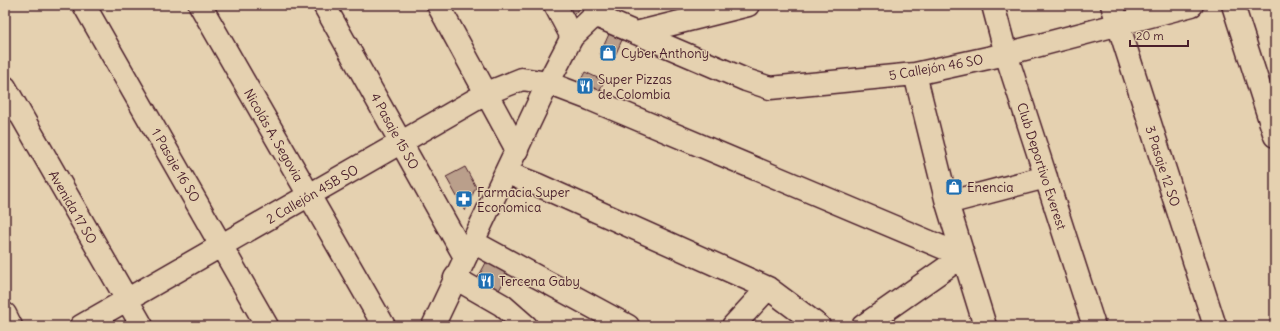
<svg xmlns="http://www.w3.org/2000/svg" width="1280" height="331" font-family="Delius,sans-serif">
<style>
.building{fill:#ba9f8b;stroke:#4a1f2b}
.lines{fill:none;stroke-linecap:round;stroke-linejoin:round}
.minor-casing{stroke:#4a1f2b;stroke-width:25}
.tertiary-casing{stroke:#4a1f2b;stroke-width:25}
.minor{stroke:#e5d1b0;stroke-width:22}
.tertiary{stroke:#e5d1b0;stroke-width:22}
.labels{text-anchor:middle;stroke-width:3;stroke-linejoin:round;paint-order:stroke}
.poi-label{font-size:13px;fill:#4a1f2b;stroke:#e5d1b0;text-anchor:start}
.street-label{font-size:13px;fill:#4a1f2b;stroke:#e5d1b0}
</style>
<rect width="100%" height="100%" fill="#e5d1b0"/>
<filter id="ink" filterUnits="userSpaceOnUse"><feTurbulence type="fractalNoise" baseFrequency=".025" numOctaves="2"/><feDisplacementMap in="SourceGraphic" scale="8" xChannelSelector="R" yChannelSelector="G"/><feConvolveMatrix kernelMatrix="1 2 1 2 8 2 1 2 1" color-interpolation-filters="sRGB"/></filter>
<g filter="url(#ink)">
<path class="building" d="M566,5H584L572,16Z
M609,34L622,40L613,60L600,54Z
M585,72L604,81L597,96L577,87Z
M465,167L476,187L465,211L446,177Z
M488,259L510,270L497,294L475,283Z"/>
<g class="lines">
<g class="minor-casing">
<path id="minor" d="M84,5L267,326
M200,5L384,326
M324,5L465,257
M438,5L517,150
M555,5L572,37
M993,5L1006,54L1094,326
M1112,5L1215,326
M1233,5L1275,136
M594,15L746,80L770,88L915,74L1006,54L1192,5
M636,33L748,5
M915,74L947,203L985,326
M5,87L142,326
M507,173L538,185L768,288L819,326
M947,203L1046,177
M473,242L628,326
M455,278L502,305L526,326
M5,314L11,326
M81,326L487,93L522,79L548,83L590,99L963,256
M733,326L768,288
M863,326L963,256"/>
</g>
<g class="tertiary-casing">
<path id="tertiary" d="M433,326L548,83L572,37L606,5"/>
</g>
<use href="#minor" class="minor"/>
<use href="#tertiary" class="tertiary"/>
</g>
</g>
<defs>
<g id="shop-square" transform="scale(0.9)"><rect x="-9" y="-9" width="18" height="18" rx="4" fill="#1f6fb2" stroke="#e5d1b0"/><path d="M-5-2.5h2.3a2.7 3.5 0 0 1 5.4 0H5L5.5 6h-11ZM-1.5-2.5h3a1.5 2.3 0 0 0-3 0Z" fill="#fff"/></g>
<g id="restaurant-square" transform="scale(0.9)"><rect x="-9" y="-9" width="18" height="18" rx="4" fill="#1f6fb2" stroke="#e5d1b0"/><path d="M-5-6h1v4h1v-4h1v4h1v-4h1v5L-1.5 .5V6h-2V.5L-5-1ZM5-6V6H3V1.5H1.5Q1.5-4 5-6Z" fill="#fff"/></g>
<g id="pharmacy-square" transform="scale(0.9)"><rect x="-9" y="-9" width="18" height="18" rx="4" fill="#1f6fb2" stroke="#e5d1b0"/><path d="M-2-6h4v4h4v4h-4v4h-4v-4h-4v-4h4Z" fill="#fff"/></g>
</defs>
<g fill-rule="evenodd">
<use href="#shop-square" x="608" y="53"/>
<use href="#restaurant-square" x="585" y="86"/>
<use href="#shop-square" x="954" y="187"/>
<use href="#pharmacy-square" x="464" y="199"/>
<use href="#restaurant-square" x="486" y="281"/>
</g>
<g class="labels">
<g class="poi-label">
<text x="621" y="58">Cyber Anthony</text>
<text x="598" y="84">Super Pizzas<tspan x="598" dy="15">de Colombia</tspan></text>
<text x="967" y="192">Enencia</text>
<text x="477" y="197">Farmacia Super<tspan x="477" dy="15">Economica</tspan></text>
<text x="499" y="286">Tercena Gaby</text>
</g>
<g class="street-label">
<text transform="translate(936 67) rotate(-10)" y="5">5 Callejón 46 SO</text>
<text transform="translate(395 131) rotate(61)" y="5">4 Pasaje 15 SO</text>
<text transform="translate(274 135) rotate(60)" y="5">Nicolás A. Segovia</text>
<text transform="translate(176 165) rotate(60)" y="5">1 Pasaje 16 SO</text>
<text transform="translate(1042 166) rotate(72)" y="5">Club Deportivo Everest</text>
<text transform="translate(1163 166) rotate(72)" y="5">3 Pasaje 12 SO</text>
<text transform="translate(312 194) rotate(-30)" y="5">2 Callejón 45B SO</text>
<text transform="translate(73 207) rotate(60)" y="5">Avenida 17 SO</text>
</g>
</g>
<rect width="1280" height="331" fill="none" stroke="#e5d1b0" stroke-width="20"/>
<rect x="10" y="10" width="1260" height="311" fill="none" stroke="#4a1f2b" stroke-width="1.5" filter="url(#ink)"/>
<path d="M1130 40v6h58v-6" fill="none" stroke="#4a1f2b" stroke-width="2"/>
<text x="1136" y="40" font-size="12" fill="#4a1f2b" stroke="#e5d1b0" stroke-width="3" paint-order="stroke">20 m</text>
</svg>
